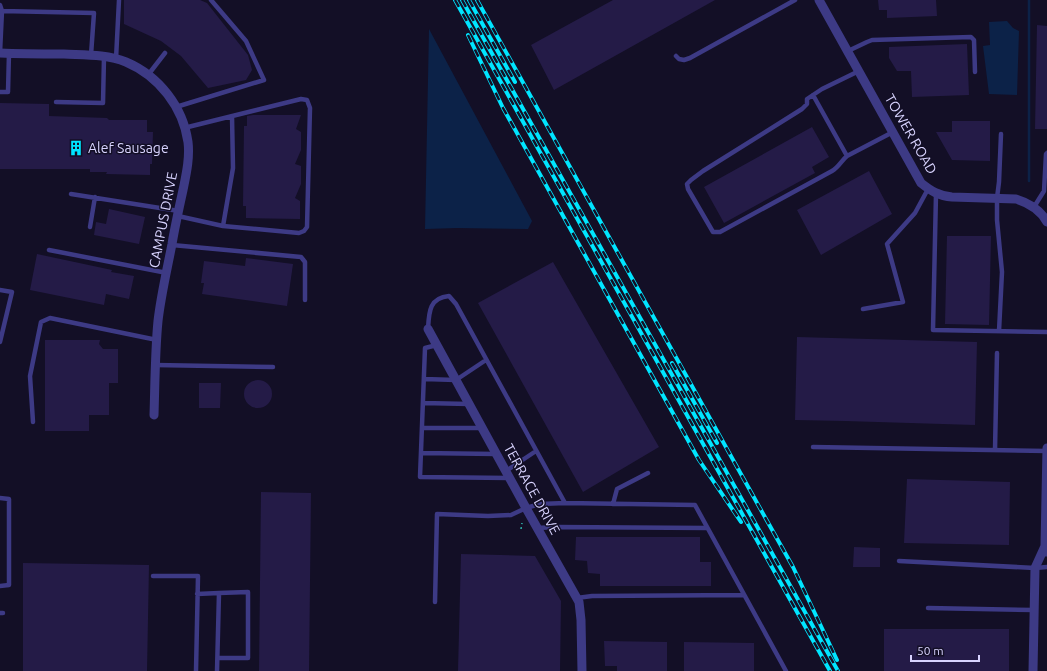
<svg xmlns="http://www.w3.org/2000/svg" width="1047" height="671" font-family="Ubuntu,sans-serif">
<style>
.water{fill:#0c2248}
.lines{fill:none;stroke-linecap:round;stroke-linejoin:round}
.stream{stroke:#0c2248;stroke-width:2.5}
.building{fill:#241b47}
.path{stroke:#2fb8b0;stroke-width:1.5;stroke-dasharray:2 3;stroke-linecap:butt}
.service{stroke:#3d3a85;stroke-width:4.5}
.minor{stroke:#3d3a85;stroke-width:9}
.rail-casing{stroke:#00e5ff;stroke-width:4}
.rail{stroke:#130f26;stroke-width:2.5;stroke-dasharray:8;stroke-linecap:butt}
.labels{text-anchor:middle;stroke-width:3;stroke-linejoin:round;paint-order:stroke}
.street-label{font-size:14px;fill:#d9d4ff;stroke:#130f26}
.poi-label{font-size:14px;fill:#d9d4ff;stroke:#130f26;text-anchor:start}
</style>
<rect width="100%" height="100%" fill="#130f26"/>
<path class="water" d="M1007,21L1013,28L1019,31L1017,95L989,94L983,46L990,45L989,22Z
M429,29L532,221L528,229L457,228L425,229Z"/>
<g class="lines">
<path class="stream" d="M1029,181V0"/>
</g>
<path class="building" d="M124,0H200L207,3L248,55L252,70L246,80L208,88L181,56L161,41L124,24Z
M613,0H715L554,90L531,45Z
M878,0H936L937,16L887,18V10H879Z
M1037,25L1047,26V129H1035Z
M967,44L969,95L912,97L911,71H897L889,58V47Z
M0,103L49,104V116L107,118L109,120H147V132H153L152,164H150V175L106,174L107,172H90V169H0Z
M253,115H301L296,129L301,132V150L295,164L301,166V184L295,198L300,201V219L246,218V206H243L244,126H247V116Z
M952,121H990V161L952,160L936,132H952Z
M812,127L829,157L812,167L815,173L724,223L704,187Z
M869,171L892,214L821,255L797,210Z
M109,209L145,217L139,244L94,235L96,222L106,224Z
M947,236H991L989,325L945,324Z
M37,254L112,270L111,272L134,276L129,299L106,294L104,305L30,290Z
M246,258L293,264L287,306L202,294L204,283H201L204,261L245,266Z
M553,262L659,447L583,492L478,303Z
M797,337L977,342L975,425L845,421L795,420Z
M45,340H100L99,344L103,349H118V383H109V415H89V431H45Z
M244 394a14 14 0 1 1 28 0a14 14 0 1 1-28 0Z
M199,383H221L220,408H199Z
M907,479L1010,482L1009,545L904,543Z
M261,492L311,493L309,671H259Z
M576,537H700V562H711V586H600V574L588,573L587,561L575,560Z
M854,547L880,548V567H853Z
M461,554L535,556L561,601L560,671H458Z
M23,563L149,565L147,671H23Z
M884,629H1009V671H884Z
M604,641L667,642V671H617V666H605Z
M684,642L754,643V671H684Z"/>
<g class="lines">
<path class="path" d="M521,529L522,523"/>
<path class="service" d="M0,5L2,11
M848,51L867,42L872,40L971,37L974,40L975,72
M0,53L2,11L94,13L91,55
M676,56L679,59L684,60L690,58L795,0
M116,59L119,0
M859,71L822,89L807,99V104L802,109L703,171L691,180L687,184L688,189L713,232H720L832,171C839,167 841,161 847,156L893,132
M148,75L165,53
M0,92H8L9,53
M813,95L847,156
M56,102L103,103L104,57
M176,107L264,80L246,41L211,0
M71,194L179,211
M936,194L933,330L1047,332
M1034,207L1044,191L1046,154L1047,153
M178,216L223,226L299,233L304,231L307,227L310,108L307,100L301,99L184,128
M223,226L233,168L232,116
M90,227L95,197
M172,245L301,257L305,262V300
M49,250L167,273
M0,290L12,292L0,342
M863,309L903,302L887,244L915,213L928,189
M428,329C429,312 429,298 449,296L456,304L565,503L540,504L526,508L511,515L488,516L437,514L435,602
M999,331L1002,272L997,220V198L999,182L1001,134
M437,345L425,348L420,477L509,478
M155,365L273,367
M424,379L456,380L486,360
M423,403L469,404
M33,422L30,376L41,322L50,318L157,340
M422,428H482
M813,447L1047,451
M995,450L997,353
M421,453L496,454
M506,471L536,451
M0,498L9,499V585L0,586
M565,503L695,505L786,671
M613,504L617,489L648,473
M537,528L556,527L707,528
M899,561L1035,568L1047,567
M153,576H198L196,671
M197,594L219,593L217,671
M577,598L592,596L744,595
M928,608L1034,610
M0,613H3
M218,658H248V592L219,593"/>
<path class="minor" d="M819,0L921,183C931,191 939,196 952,197L1016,199C1029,203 1040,209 1047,222
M0,53C21,54 42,54 64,54C84,55 107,54 126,62C159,76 183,107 188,142C190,158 186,175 183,190C179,208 175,226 172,244C167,270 161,295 158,321C155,352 155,384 154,415
M428,329L526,508L579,602L581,620L582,671
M1046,552L1045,546L1047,448
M1033,671L1035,568L1045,546"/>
<g class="rail-casing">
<path id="rail" d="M455,0L830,671
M462,0L838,671
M469,0L515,82
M477,0L766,519L793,567L837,660
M468,35L503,108L699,460L741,522
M672,363L717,443"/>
</g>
<use href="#rail" class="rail"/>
</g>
<defs>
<g id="building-bare" transform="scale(1.2)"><path d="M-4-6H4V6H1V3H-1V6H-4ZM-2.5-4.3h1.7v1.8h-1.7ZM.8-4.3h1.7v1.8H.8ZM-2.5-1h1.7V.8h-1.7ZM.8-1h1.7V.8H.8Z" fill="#00e5ff" stroke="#130f26" stroke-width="2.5" paint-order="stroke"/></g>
</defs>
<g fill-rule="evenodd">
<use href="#building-bare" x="76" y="148"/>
</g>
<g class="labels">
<g class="street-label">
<text transform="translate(911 134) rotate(60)" y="5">TOWER ROAD</text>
<text transform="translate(163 220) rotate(-79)" y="5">CAMPUS DRIVE</text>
<text transform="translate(532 489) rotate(61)" y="5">TERRACE DRIVE</text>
</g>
<g class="poi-label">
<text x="88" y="153">Alef Sausage</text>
</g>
</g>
<path d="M911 655v6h68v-6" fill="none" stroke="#d9d4ff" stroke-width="2"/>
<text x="917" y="655" font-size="12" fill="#d9d4ff" stroke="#130f26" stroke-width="3" paint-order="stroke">50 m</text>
</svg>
